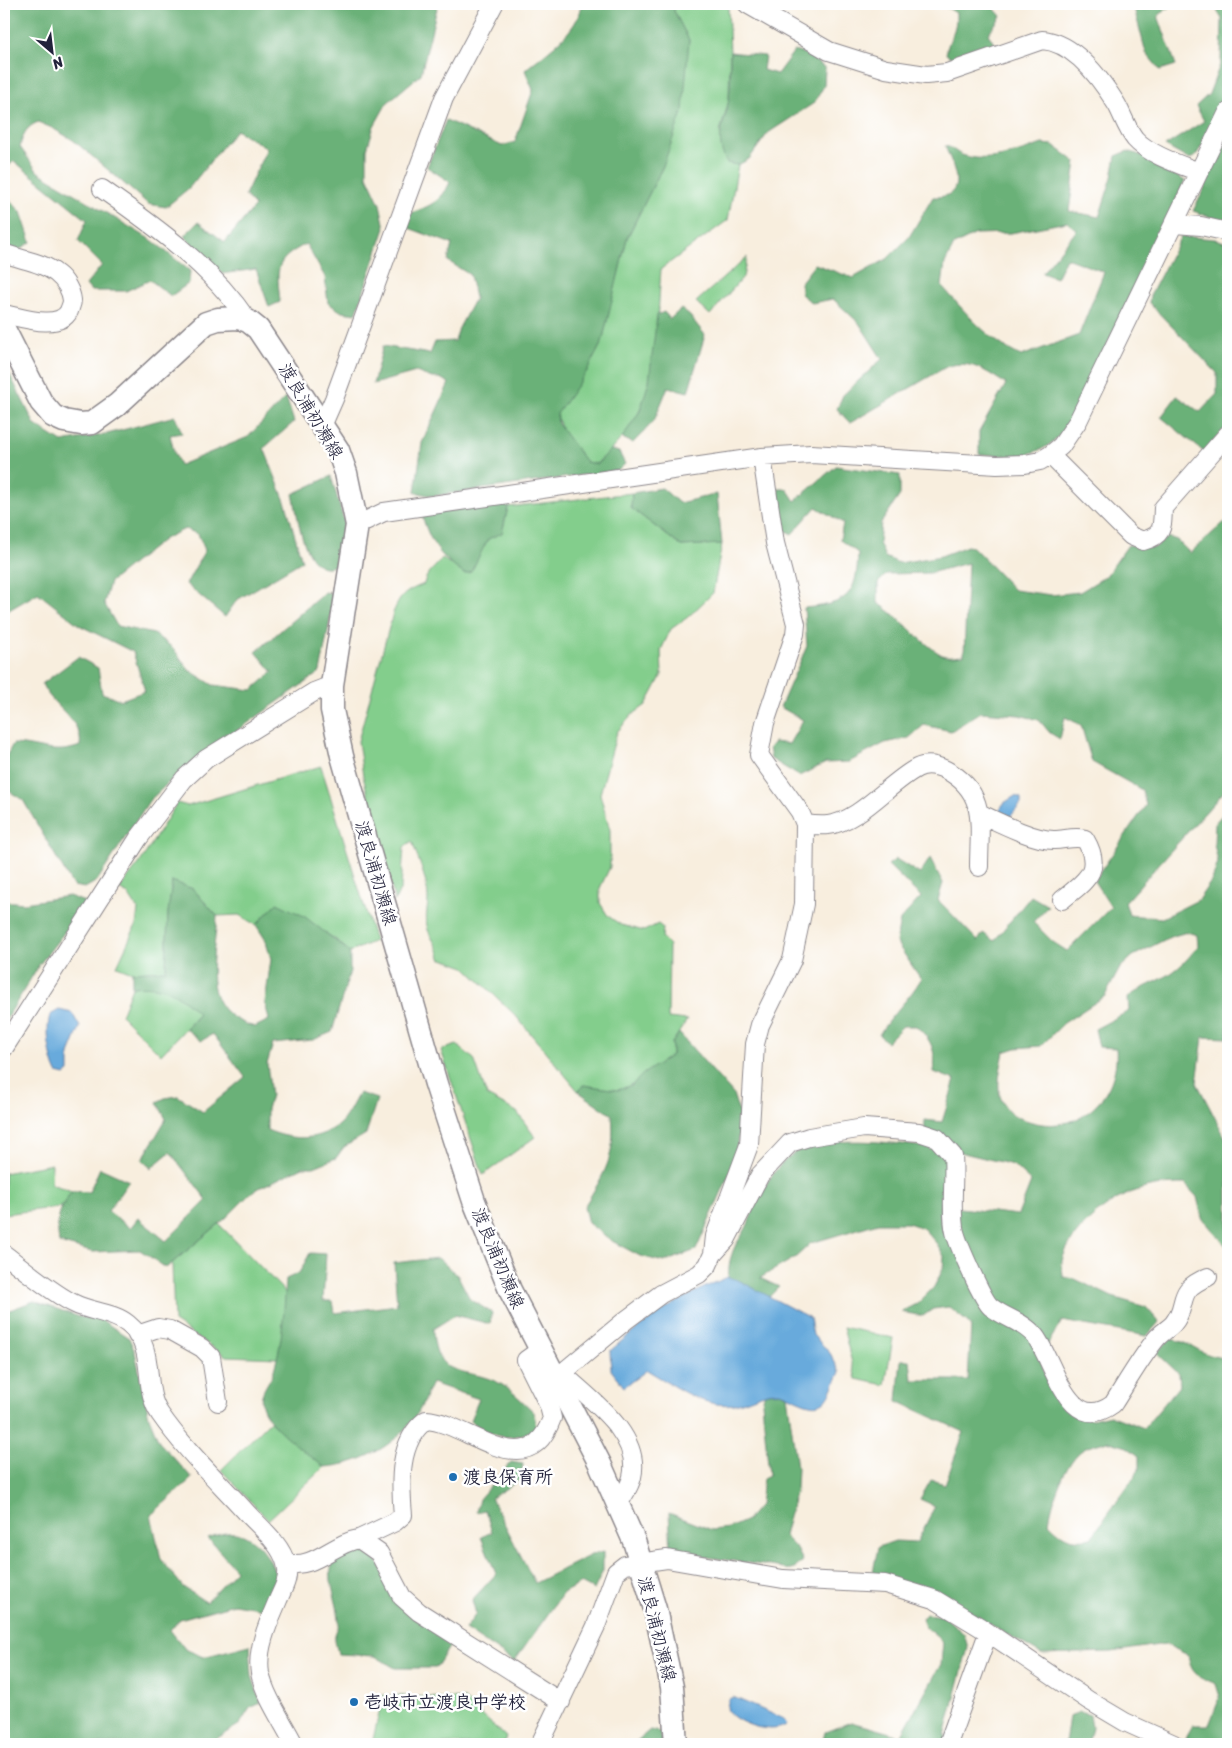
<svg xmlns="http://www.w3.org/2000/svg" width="1232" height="1748" font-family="Sriracha,'Klee One',sans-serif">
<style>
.green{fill:#83ce8c;stroke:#527864}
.forest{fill:#6ab178;stroke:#466a5a;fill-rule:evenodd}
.water{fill:#68aadc;stroke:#45668c}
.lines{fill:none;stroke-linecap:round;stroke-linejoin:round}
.minor-casing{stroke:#8d888c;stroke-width:20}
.major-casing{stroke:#8d888c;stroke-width:25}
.minor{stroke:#fff;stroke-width:18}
.major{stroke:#fff;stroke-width:22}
.poi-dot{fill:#1f6fb2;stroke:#fff;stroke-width:2}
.labels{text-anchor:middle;stroke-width:5;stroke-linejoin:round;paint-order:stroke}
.street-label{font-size:18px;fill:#22223b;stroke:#fff}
.poi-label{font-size:18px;font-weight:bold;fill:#22223b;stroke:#fff;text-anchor:start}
</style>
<rect width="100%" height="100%" fill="#fff"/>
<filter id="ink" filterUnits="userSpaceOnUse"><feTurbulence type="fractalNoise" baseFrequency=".02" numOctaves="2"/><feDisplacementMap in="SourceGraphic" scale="10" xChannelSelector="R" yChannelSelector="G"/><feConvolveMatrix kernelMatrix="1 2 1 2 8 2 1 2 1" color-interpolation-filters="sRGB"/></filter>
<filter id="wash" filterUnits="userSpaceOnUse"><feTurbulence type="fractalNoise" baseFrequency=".0096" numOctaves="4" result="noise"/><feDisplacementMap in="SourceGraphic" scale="20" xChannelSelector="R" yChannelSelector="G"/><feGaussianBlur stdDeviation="1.12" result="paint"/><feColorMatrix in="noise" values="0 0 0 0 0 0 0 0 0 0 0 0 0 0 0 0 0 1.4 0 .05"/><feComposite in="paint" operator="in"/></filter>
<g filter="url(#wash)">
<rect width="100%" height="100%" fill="#f8eede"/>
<path class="green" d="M674,4H726L728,6L730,52L729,100L720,132L727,163L738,165L728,220L661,269C658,311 657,372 640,410C631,431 612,449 596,464C593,463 588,463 585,461C572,452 559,429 557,413L587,371L602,342L627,238L663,166L689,40L674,11Z
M747,257L743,277L710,315L696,302Z
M632,493L631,508L681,546L722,544L713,593L688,617L671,629L661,650L662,675L646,705L632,715L617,732L600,794L610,830V867L600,888V903L608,916L621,925L644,931L658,924L663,928L662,938L669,945L668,1018L687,1020L672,1043V1055C658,1063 631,1089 618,1090C613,1091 591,1086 583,1085L579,1092L515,1015L465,967L440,958C439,946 429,937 427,926C425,916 428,908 428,898C427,879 418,859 412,841L404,847L401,888L395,901L363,776L358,741L393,613C401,594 405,592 424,584C426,572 436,568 442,558L464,574L488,539L502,532L508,507Z
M321,766L375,941L350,952L335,939L277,903L256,925L239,915L217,916L193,889L172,882L168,913L166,970L132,972L117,966L136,925L138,909L128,894L119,889L139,864L177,803L188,806Z
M154,985L178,994L199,1014L161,1055L121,1015L132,987Z
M457,1045L474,1059L487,1096L517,1112L535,1137L483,1175L441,1050Z
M52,1164L51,1184L72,1191L61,1207L4,1214V1173Z
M219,1224L286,1293L283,1332L278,1358L226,1356L174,1322L172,1263Z
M843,1327L893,1338L885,1385L856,1379Z
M270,1421L324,1467L268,1520L221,1470Z
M383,1695L464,1699L506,1737L504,1744H372Z"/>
<path class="forest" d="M4,4H438L421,74L387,103L374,126L367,149V176L380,204L385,228L356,314L342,312L328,303L325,277L306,244C273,261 277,269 280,302L269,307L256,269L222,274L184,236L198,222L225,242L255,206L245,195L267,148L236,130L189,188L166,207L148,204L73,140L52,128L38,122C26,127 23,134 20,147L38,172L153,241L190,271L189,283L171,296L150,280L126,291H91L86,285L102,265L78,241L87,220L14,161L4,170Z
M582,4H674V11L689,40L683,110L663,166L627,238L602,342L587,371L557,414L558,424L586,462L597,464L611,450L619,452L625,464L619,470L432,496L415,492L422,443L449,383L440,378H432L416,372L373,384L383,346L430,354L435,342L455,341L459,328L475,298L470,275L448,261L452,244L406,227L411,213C430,206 442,201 450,182L427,167L446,120L502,146L515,142L533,90L525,70C545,52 578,33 582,4Z
M934,4H990L1001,16L988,34L995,44L958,62L946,54C949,36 957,33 956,13L948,8Z
M1133,4H1173L1158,16L1176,65L1160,70L1146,53Z
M1213,4H1225L1228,13V85L1212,129L1195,157L1188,159L1165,146L1204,121L1196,106L1209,94L1221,62L1222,19Z
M794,51L808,55L825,68L824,86L814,103L768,133L749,159L738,165L727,163C713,137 725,125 729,99C731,84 730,68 730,52L765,56L763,70L777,74Z
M1228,140V223L1193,211Z
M1042,144L1053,145L1076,162L1069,211L1099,217L1112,177L1116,156L1128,151L1146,157L1185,181C1154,246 1124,313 1091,377C1080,399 1070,430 1049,445C1027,459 1004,456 979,454V432L1006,384C987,372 970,358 946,367L850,423L837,409L843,395L882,359L859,323L833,299L812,303L801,294V282L815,264L853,278L887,259L909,237L933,197C970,198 953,166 945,146C952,147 955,152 962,155C988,164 1017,153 1042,144ZM1067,222L1077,230L1042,273L1056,278L1066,258L1104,272L1079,335L1021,356C989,341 965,312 942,286L945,263L954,245L976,234L1011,233Z
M4,194L21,212L31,242L17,251L4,245Z
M1181,236L1215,239L1228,243V425L1204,452L1161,417L1177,396L1200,412L1217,394V373L1149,303L1150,296Z
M681,309L690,316L705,335L688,392L668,387L654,421L633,443L622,438L640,411L649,381L657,315L664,312L670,319Z
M4,363L35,425L62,442L107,434L175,416L182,433L170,435L174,452L180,465L248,437L286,397L294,422L264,448L286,504L302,561L237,600L225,617L186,584L205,550L198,534L185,529L164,539L110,582L104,603L117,626L154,634L173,648L189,670L213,685L252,690L273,672L256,652L325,592L335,594L320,672L183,769L149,801L97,881L85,888L73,886L23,800L4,788V760L13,744C39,745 54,756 80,746C84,721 52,707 42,684L78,657L98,668L102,693L121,700L145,691L133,652L79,625L38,593L4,613Z
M836,466L900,475V495L881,523L879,543L885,557L899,563L941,556L967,546L973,547L1014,590L1051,595L1080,592L1106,576L1128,545L1154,548L1168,537L1177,540L1190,553L1228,519V787L1125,902L1129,915L1162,918L1198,900L1212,880L1218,862L1214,844L1215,823L1228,808V1002L1226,1005L1228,1006V1038L1203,1037L1197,1083L1228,1143V1248L1202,1218L1197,1197L1185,1184C1168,1184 1152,1185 1136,1191C1108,1199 1069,1233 1062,1261C1061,1266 1063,1272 1063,1277L1075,1279L1112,1297L1146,1307L1159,1322L1147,1336L1062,1321L1039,1358L1050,1386L1079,1416L1092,1419L1110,1415L1144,1428L1180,1385L1179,1374L1157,1353L1170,1339C1195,1342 1201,1358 1228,1358V1744H1200L1185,1739L1193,1725H1209L1220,1697L1216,1684C1198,1676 1191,1675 1188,1655L1165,1644L1112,1652L1041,1654L949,1600L873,1572L878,1547L895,1541L917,1542L935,1506L920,1499L931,1480L945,1484L964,1432L897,1401L901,1360H910L912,1380H968L971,1325L949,1307L933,1309L923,1316L901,1312L917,1304L934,1287L943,1269L944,1256L937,1244L923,1228L908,1223H878L811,1243L796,1257L760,1278L779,1287L769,1297L728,1277C729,1270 729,1261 732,1254C735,1243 744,1234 748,1224C758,1197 771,1168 796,1152C825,1135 892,1142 924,1147L925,1120L942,1122L955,1080L934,1072C936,1051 932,1040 916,1026H903L887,1042L879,1035C891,1014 909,1000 921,979L896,942L900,920L921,897L888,865L896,859L920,874L930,858L943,883L938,900L978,941L983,933L994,941L1031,896L1048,906L1033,922L1053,942L1067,951L1111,907L1094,881L1146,805L1142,790L1092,762L1081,725L1065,717L1060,739L1050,733L1039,720L1019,715L981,712L951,731L924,725L909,738L885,743L849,762L826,763L799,776L771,759L769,748L774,742L789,744L803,720L780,707L807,646L804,608C847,604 857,596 858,553L840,540L843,523L816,507L792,534L782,529L778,489H787L795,501ZM968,563L964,655C959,655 950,657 945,656C929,651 897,614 878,603V583L887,574L930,573ZM1187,932L1197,935L1198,946C1188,959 1177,971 1163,978C1150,985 1139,988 1128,998L1129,1011L1095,1029L1099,1047L1116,1048C1120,1096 1080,1135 1032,1122C1018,1118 1009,1115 1002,1101C995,1088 1001,1067 1004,1052L1016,1048L1041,1046L1064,1023L1105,996L1120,968L1133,956L1170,937ZM951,1150L1013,1165L1031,1182L1018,1215L943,1206ZM1107,1441L1127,1447L1139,1456V1470L1091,1538C1072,1542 1062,1537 1049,1523C1051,1503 1066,1459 1084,1449C1091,1445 1100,1444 1107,1441Z
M331,476L344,521V561C304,588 299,519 293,494Z
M662,488L679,503L717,494L722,544L681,546L631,508L632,493Z
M500,503L508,507L502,533L488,539L471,572L464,574C441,557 430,544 422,515Z
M172,881L193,889L217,916C214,965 197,1010 255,1027L269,1020L265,1002L271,959L265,939L256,925L277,903L304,916L350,952V971L332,1032L313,1040L273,1044L267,1064L271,1095L267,1109V1130C291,1140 315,1142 337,1126C346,1120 353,1103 359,1093L377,1099L366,1134L344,1147L336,1158L314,1167H303L253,1191L226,1218L166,1268L140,1250L92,1252L59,1243C56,1219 58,1210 72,1191L89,1192L100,1168L129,1181L108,1211L130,1228L138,1218L166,1241L207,1200L170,1152L151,1168L142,1160L166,1119L157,1102L165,1098L178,1096L203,1112L245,1077L213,1034L201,1041L186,1029L199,1014C176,992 164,984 132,987V972L166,970L168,913Z
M69,896L87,903L39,965L4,1023V901L24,903Z
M679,1033L733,1094L741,1119L734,1164L696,1250L664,1262L640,1256L612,1241L588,1223L584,1207C605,1172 616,1158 612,1115L579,1092L583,1085L618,1090L632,1085L643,1074L672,1055V1043Z
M310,1253L326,1254L323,1301H333L335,1313L397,1305L394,1263L438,1258L458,1276L470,1299L492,1313L490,1324L455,1315L433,1329C435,1380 462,1366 497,1382C510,1388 523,1402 534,1412L536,1428C511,1443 491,1438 470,1420L479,1399L432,1383C426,1394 422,1408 415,1417C394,1447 359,1465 324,1467C306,1452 268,1427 262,1405C258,1393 271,1381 274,1370C283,1340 284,1310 286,1279L299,1273Z
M34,1301L80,1317L100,1319L129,1338L135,1352L149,1417L159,1442L192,1478L151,1515L161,1559L183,1587L206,1602L236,1570L208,1538C218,1534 232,1530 243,1535C260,1542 277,1565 276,1584C275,1592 268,1602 264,1609L234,1604L180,1619L170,1630L185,1649L203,1657L250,1645L252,1676L261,1703L250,1708L240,1724L208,1744H4V1341L9,1338L4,1324V1312Z
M780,1392L787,1395L797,1467L796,1489L784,1536L797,1549L803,1561C796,1569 788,1572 777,1567L671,1552L669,1513L712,1530L729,1528L747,1520L760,1505L763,1478L769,1475L762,1402L765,1393Z
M511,1462L523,1464L521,1479L491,1498L535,1583L591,1555L603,1552V1571L594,1590L581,1583L563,1593L514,1662L465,1629L476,1614L472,1600L496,1574L481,1537L492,1532L485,1510L476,1512L479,1499Z
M354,1545L377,1561L411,1613L451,1644L436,1668H395L375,1656L338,1654C337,1648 334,1641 335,1635C336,1630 340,1625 339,1620C337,1589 314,1563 354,1545Z
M926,1614L944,1616L964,1634L968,1648L945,1735L949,1744H822L825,1732L851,1722L901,1736L941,1664L943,1642L925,1627L922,1619Z
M1080,1712L1090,1715L1092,1728L1088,1743L1065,1744L1069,1716Z
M650,1730L660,1732L662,1744H633Z"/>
<path class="water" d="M1015,796L1021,798V804L1009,818L998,812L1004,803Z
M59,1010L72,1013L80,1027L69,1054V1072L65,1075L57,1073C50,1059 45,1030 50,1015Z
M728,1277L738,1280L810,1318L813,1335L830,1353L840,1372C828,1397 827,1414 796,1399C791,1397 784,1392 778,1392C761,1392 750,1401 734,1404C703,1409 673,1385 647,1370L624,1387L611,1370L610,1351C646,1319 684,1295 728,1277Z
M733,1697L784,1719L787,1724C774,1736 737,1724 728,1711C726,1707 728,1703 729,1699Z"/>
</g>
<g filter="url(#ink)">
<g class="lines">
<g class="minor-casing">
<path id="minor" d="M747,4L829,51L886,69L926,75L947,73L1042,40C1074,42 1101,79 1117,105C1123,116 1127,129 1135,139C1148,154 1181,165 1199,172
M102,189C156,227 210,265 248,321
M1175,224L1201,226L1228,232
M4,253C21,260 43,262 57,274C65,280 71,291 72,300C72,305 70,307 69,311C59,331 20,317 4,314
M323,424L334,399L444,98L494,4
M1050,455L1131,536L1143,541C1164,535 1162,527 1163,508L1228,434
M357,525L384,512L762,457L811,454L997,465L1025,464L1040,461L1050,455L1061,446L1078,421L1228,112
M979,813C998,822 1033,840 1054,840C1065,840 1074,836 1085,839C1104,871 1085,881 1062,900
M805,824C812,825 820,826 828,825C859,822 890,782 917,768C927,763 938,766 946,770C988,792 979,826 979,867
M4,1048L138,839L184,779L206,759L314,692L332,685
M715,1252L726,1240L760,1175L790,1143L809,1137L864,1128L919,1132L937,1138L953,1156C955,1177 950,1215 955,1232C958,1244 983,1301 991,1307C1005,1318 1024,1322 1035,1336C1054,1360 1068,1437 1113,1404C1127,1382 1140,1359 1156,1339C1161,1333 1168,1329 1173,1324C1190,1304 1173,1291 1208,1277
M4,1254C21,1267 56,1296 75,1304C91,1312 113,1312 128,1324C158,1348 141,1387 160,1414C185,1450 218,1481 247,1513C260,1527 282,1545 286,1564C290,1578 283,1588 278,1600C269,1621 256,1649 260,1673C265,1697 283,1722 294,1744
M137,1335L158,1328L170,1330L202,1348L211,1357L218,1402
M562,1373C589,1399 642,1434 632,1477C630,1487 622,1497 618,1505
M555,1379L626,1320L661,1294L699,1274L708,1265L713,1254L715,1236L749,1145L755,1044L760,1025L792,960L804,904L805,824L800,812L759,755L765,723L795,634L796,624L775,543L762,457
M359,1539L395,1522L403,1515C400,1483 398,1441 426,1420C468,1422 527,1488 552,1418L549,1406L526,1360L540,1350
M286,1563C314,1570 333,1543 359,1539L379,1553L402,1597L419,1612L561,1702
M540,1744L596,1626L616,1572L625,1565L667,1559L783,1579L885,1584L934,1599L980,1627L1088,1700L1125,1722L1174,1744
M948,1744L988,1633"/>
</g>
<g class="major-casing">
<path id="major" d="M4,329L41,402L53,416L64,421L81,424L92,423L117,405L206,323L218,319L238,318L248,321L258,329L338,450L346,473L357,525L332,685V710L342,756L436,1084L474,1201L510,1290L600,1464L634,1541L655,1609L672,1687L676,1744"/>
</g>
<use href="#minor" class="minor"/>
<use href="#major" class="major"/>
</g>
</g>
<g class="poi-dot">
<circle cx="453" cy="1477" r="5"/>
<circle cx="354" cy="1702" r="5"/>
</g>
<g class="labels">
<g class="street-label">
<text transform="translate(311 411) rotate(59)" y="6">渡良浦初瀬線</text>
<text transform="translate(376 873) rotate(74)" y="6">渡良浦初瀬線</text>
<text transform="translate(498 1258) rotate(67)" y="6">渡良浦初瀬線</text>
<text transform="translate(657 1629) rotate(76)" y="6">渡良浦初瀬線</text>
</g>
<g class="poi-label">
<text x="463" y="1483">渡良保育所</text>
<text x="364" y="1708">壱岐市立渡良中学校</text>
</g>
</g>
<rect width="1232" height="1748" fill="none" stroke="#fff" stroke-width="20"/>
<g transform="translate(52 52) rotate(152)" stroke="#ffffff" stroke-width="4" paint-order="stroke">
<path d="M0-4L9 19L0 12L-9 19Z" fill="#22223b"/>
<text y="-8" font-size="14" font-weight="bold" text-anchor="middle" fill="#22223b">N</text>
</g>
</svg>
